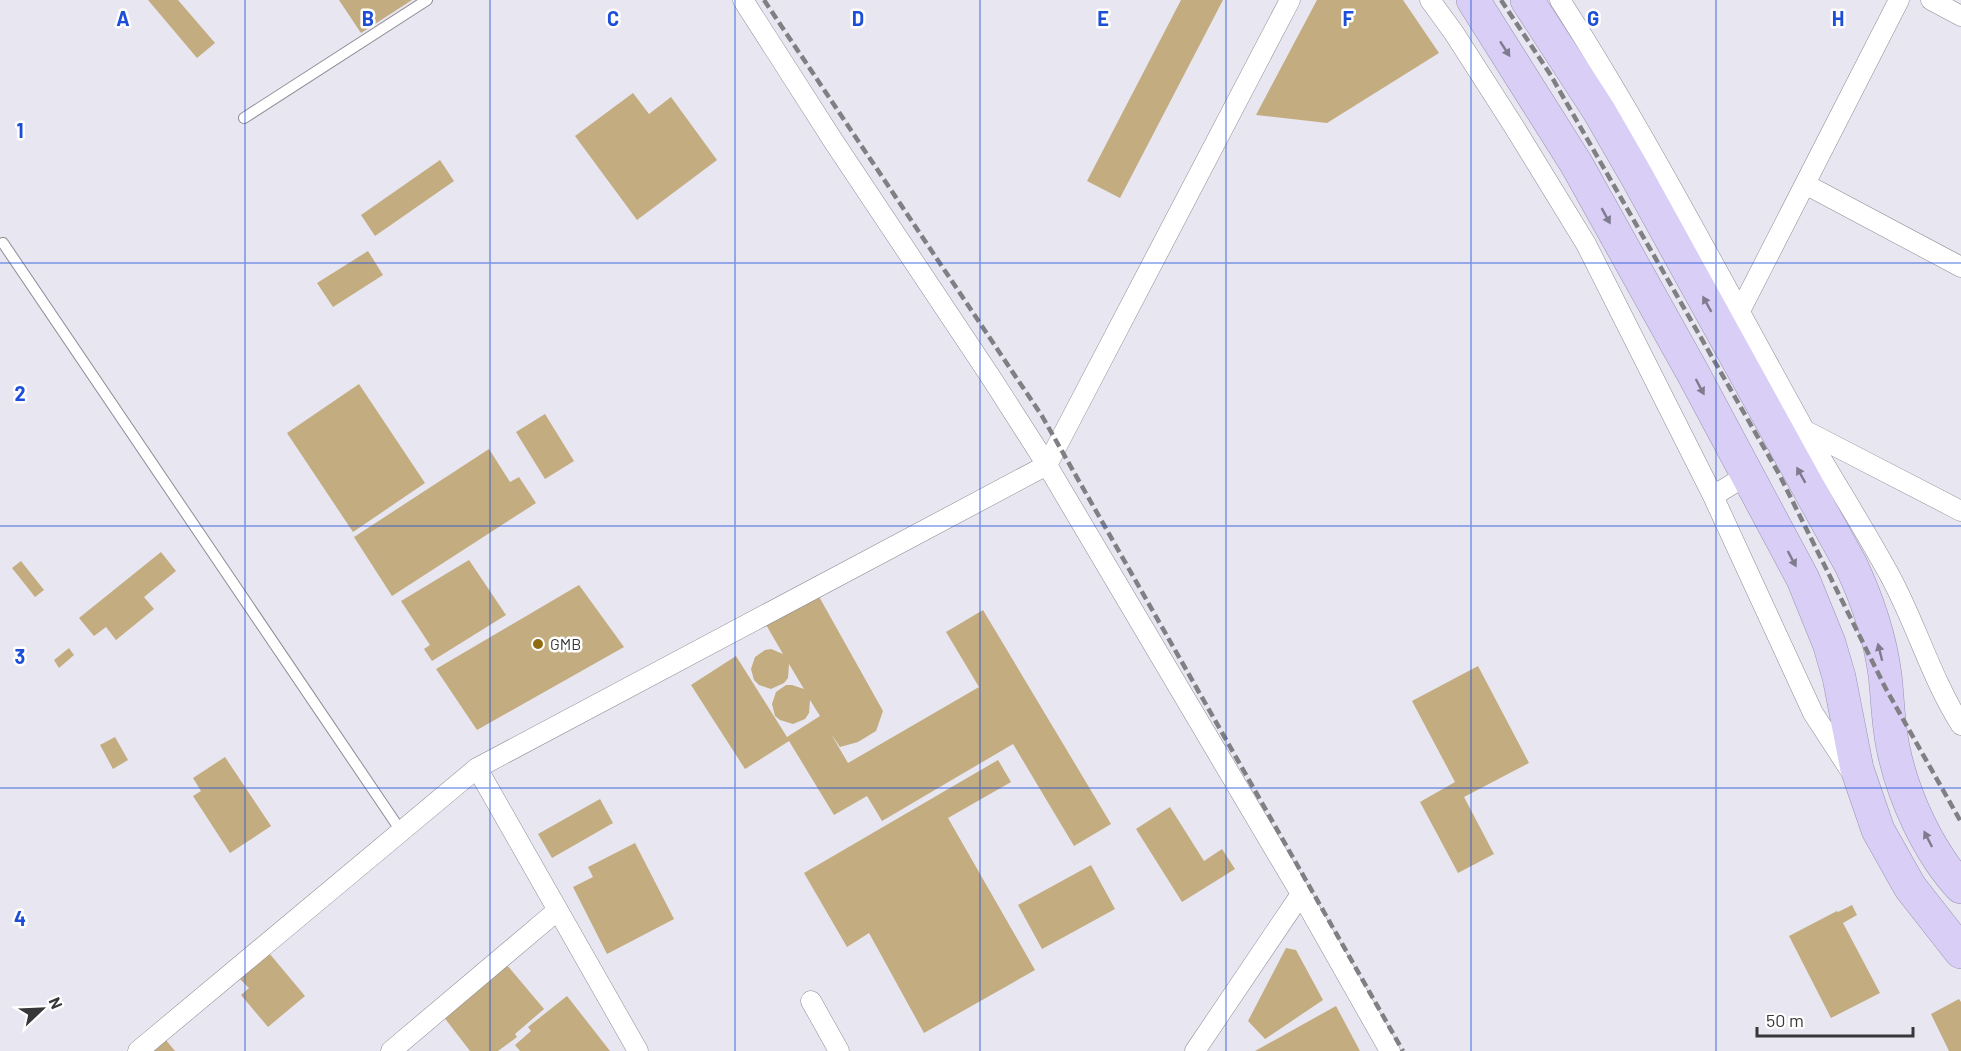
<svg xmlns="http://www.w3.org/2000/svg" width="1961" height="1051" font-family="Barlow,sans-serif">
<style>
.building{fill:#c3ac7f}
.lines{fill:none;stroke-linecap:round;stroke-linejoin:round}
.service-casing{stroke:#8e8c95;stroke-width:12}
.minor-casing{stroke:#8e8c95;stroke-width:21}
.trunk-casing{stroke:#9991b2;stroke-width:34}
.service{stroke:#fff;stroke-width:10}
.minor{stroke:#fff;stroke-width:20}
.trunk{stroke:#d8cef6;stroke-width:33}
.rail{stroke:#7f7f84;stroke-width:4.5;stroke-dasharray:9 4.5;stroke-linecap:butt}
.oneway{fill:#7f7b8f}
.grid{fill:none;stroke:#1d4ed8;stroke-width:1.5;stroke-opacity:0.55}
.poi-dot{fill:#906c11;stroke:#fff;stroke-width:2}
.labels{text-anchor:middle;stroke-width:5;stroke-linejoin:round;paint-order:stroke}
.poi-label{font-size:16px;fill:#37373a;stroke:#fff;text-anchor:start}
.grid-label{font-size:20px;text-anchor:middle;font-weight:bold;fill:#1d4ed8;stroke:#fff;stroke-width:5;stroke-linejoin:round;paint-order:stroke}
</style>
<rect width="100%" height="100%" fill="#e8e6f0"/>
<path class="building" d="M148,0H178L215,43L197,58Z
M339,0H412L361,33Z
M1181,0H1223L1120,198L1087,181Z
M1317,0H1403L1439,53L1327,123L1256,115Z
M633,93L649,114L671,97L717,160L637,220L575,136Z
M440,160L454,181L375,236L361,215Z
M368,251L383,275L333,307L317,283Z
M359,384L425,483L353,532L287,433Z
M545,414L574,461L545,479L516,432Z
M489,449L510,482L519,477L536,503L392,596L354,537Z
M161,552L176,571L144,597L154,609L116,640L106,627L94,636L79,618Z
M469,560L506,615L432,661L424,649L430,645L401,601Z
M21,561L44,590L35,597L12,568Z
M579,585L624,647L477,730L436,669Z
M817,593L883,711L876,731L858,742L840,747L831,734L848,763L979,687L946,632L983,610L1111,824L1074,846L1013,744L882,821L867,796L834,815L789,741L745,769L691,685L736,656L787,737L820,716L810,700L809,713L805,719L793,724L780,720L775,716L772,704L776,692L786,685H792L804,689L789,664L788,678L784,683L771,689L759,685L754,680L751,669L755,657L765,650L771,649L783,654L765,623Z
M69,648L74,655L59,668L54,660Z
M1478,666L1529,763L1464,797L1494,854L1458,873L1420,802L1455,782L1412,701Z
M115,737L128,760L113,769L100,745Z
M225,757L271,826L230,853L193,796L201,791L193,778Z
M998,760L1011,782L948,818L1035,970L924,1033L869,933L847,947L804,873Z
M600,799L613,823L552,858L538,834Z
M1170,807L1204,861L1222,849L1235,869L1182,902L1136,829Z
M635,843L674,919L607,954L573,887L593,877L588,867Z
M1091,865L1115,909L1042,949L1018,905Z
M1852,905L1857,915L1843,923L1880,993L1831,1018L1789,936L1837,911L1838,912Z
M1286,948L1296,950L1323,1000L1265,1039L1248,1021Z
M269,953L305,996L268,1027L241,995L249,988L239,978Z
M506,964L544,1009L515,1034L517,1037L498,1051H470L433,1003L469,975Z
M567,996L610,1051H520L515,1045L531,1031L528,1027Z
M1959,999L1961,1002V1051H1949L1931,1014Z
M1336,1006L1360,1051H1255Z
M165,1039L175,1051H151Z"/>
<g class="lines">
<g class="service-casing">
<path id="service" d="M244,118L427,0
M3,243L401,831"/>
</g>
<g class="minor-casing">
<path id="minor" d="M743,0L834,142L992,379L1047,465L1301,894L1390,1051
M1430,0L1454,33L1513,125L1586,244L1713,496L1813,713L1850,770
M1560,0C1649,139 1724,285 1804,429C1832,478 1862,525 1889,574C1916,623 1931,678 1961,725
M1931,0L1961,16
M1805,184L1961,267
M1740,311L1899,0
M1806,431L1961,511
M1713,496L1747,475
M477,768L638,1051
M811,1001L839,1051
M138,1051L477,768L1047,465L1290,0
M391,1051L558,910
M1195,1051L1301,894"/>
</g>
<g class="trunk-casing">
<path id="trunk" d="M1473,0L1577,165L1694,375L1803,579L1829,643L1839,677L1857,769L1878,830L1910,887L1961,952
M1527,0L1599,111L1637,177L1851,565C1867,599 1880,637 1885,675C1888,701 1888,727 1894,752C1904,798 1929,853 1961,887"/>
</g>
<use href="#service" class="service"/>
<use href="#minor" class="minor"/>
<use href="#trunk" class="trunk"/>
<path class="rail" d="M764,0L1042,416L1403,1051
M1501,0L1550,74L1779,474L1886,689L1961,822"/>
</g>
<defs><path id="oneway-solid" d="M-6-.8H1V-3.2L6.5 0L1 3.2V.8H-6Z" transform="scale(1.5)"/></defs>
<g class="oneway">
<use href="#oneway-solid" transform="translate(1505 49) rotate(57)"/>
<use href="#oneway-solid" transform="translate(1606 216) rotate(61)"/>
<use href="#oneway-solid" transform="translate(1707 304) rotate(-119)"/>
<use href="#oneway-solid" transform="translate(1700 387) rotate(62)"/>
<use href="#oneway-solid" transform="translate(1801 475) rotate(-119)"/>
<use href="#oneway-solid" transform="translate(1792 559) rotate(62)"/>
<use href="#oneway-solid" transform="translate(1880 652) rotate(-104)"/>
<use href="#oneway-solid" transform="translate(1928 839) rotate(-117)"/>
</g>
<path class="grid" d="M245,0V1051M490,0V1051M735,0V1051M980,0V1051M1226,0V1051M1471,0V1051M1716,0V1051M0,263H1961M0,526H1961M0,788H1961"/>
<circle class="poi-dot" cx="538" cy="644" r="6"/>
<g class="labels">
<g class="poi-label">
<text x="550" y="650">GMB</text>
</g>
</g>
<g class="grid-label">
<text x="123" y="26">A</text>
<text x="368" y="26">B</text>
<text x="613" y="26">C</text>
<text x="858" y="26">D</text>
<text x="1103" y="26">E</text>
<text x="1348" y="26">F</text>
<text x="1593" y="26">G</text>
<text x="1838" y="26">H</text>
<text x="20" y="138">1</text>
<text x="20" y="401">2</text>
<text x="20" y="664">3</text>
<text x="20" y="926">4</text>
</g>
<g transform="translate(42 1009) rotate(67)" stroke="#ffffff" stroke-width="4.5" paint-order="stroke">
<path d="M0-4.5L10 22L0 15L-10 22Z" fill="#37373a"/>
<text y="-9" font-size="16" font-weight="bold" text-anchor="middle" fill="#37373a">N</text>
</g>
<path d="M1757 1027v9h156v-9" fill="none" stroke="#37373a" stroke-width="3"/>
<text x="1766" y="1027" font-size="18" fill="#37373a" stroke="#ffffff" stroke-width="4.5" paint-order="stroke">50 m</text>
</svg>
